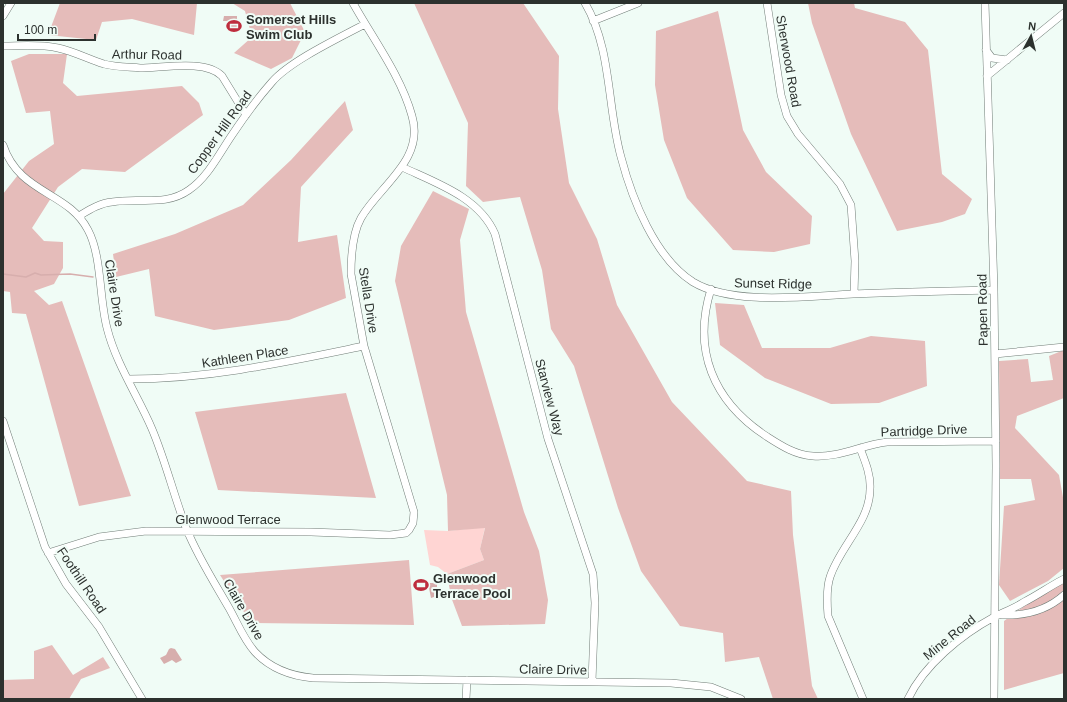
<svg xmlns="http://www.w3.org/2000/svg" width="1067" height="702" font-family="Arial,sans-serif">
<style>
.green{fill:#ffd5d3}
.forest{fill:#e5bcba}
.water{fill:#d7aead}
.lines{fill:none;stroke-linecap:round;stroke-linejoin:round}
.stream{stroke:#d7aead;stroke-width:1.5}
.minor-casing{stroke:#717d77;stroke-width:8}
.minor{stroke:#fff;stroke-width:7}
.labels{text-anchor:middle;stroke-width:4;stroke-linejoin:round;paint-order:stroke}
.poi-label{font-size:13px;font-weight:bold;fill:#2c312e;stroke:#f0fcf6;text-anchor:start}
.street-label{font-size:13px;fill:#2c312e;stroke:#f0fcf6}
</style>
<rect width="100%" height="100%" fill="#f0fcf6"/>
<path class="green" d="M485,527L480,549L484,560L447,574L438,567L430,565L424,530L448,531Z"/>
<path class="forest" d="M60,3H197L194,35L132,19L102,22L96,40L48,35Z
M232,3H290L305,32L292,58L271,69L234,53L252,37L245,11Z
M414,3H523L559,56L558,109L569,183L597,239L617,305L672,402L747,481L791,491L793,535L812,686L818,699H773L759,657L725,662L723,633L680,626L641,571L618,508L574,366L551,329L542,270L520,197L483,202L466,186L468,123Z
M808,3H854L855,8L905,22L928,50L942,174L972,199L965,214L942,222L897,231L851,134L812,23Z
M718,11L743,130L766,172L812,216L810,244L774,252L733,250L687,198L664,140L655,85L656,31Z
M29,54H67L63,83L77,96L182,86L199,103L203,115L125,172L82,169L58,187L32,228L44,241L63,242V268L54,284L34,291L49,305L62,301L131,496L79,506L26,314L12,313L10,292L3,291V194L29,161L54,144L50,111L26,113L11,61Z
M345,101L353,130L301,187L298,242L337,235L346,298L289,320L214,330L155,316L149,269L116,277L113,254L175,234L243,205L291,160Z
M433,191L469,209L460,240L466,312L524,512L539,551L548,600L545,624L462,626L451,597L447,574L484,560L480,549L485,528L448,531L447,495L395,281L401,246Z
M715,303L744,305L762,348H830L871,336L925,341L927,386L879,403L831,404L765,378L720,345Z
M1064,350V398L1017,416L1015,428L1059,475L1064,503V568L1048,581L1010,601L999,585L1004,506L1035,500L1031,479H1000L999,361L1028,359L1031,382L1053,380L1049,356Z
M346,393L376,498L218,490L195,412Z
M409,560L414,625L251,623L220,575Z
M1064,577V673L1004,690V621Z
M52,645L73,675L103,657L110,668L81,679L69,699H3V680L34,679V651Z"/>
<path class="water" d="M224,16H237V32H230L231,21H223Z
M428,583H437V596L431,598Z
M171,648L175,649L182,660L176,663L172,660L164,664L160,658L166,655L169,649Z"/>
<g class="lines">
<path class="stream" d="M3,274L26,277L35,273L41,275L70,274L93,277"/>
<g class="minor-casing">
<path id="minor" d="M585,3C612,49 607,107 621,157C632,199 655,258 693,282C733,306 807,296 853,294C900,292 947,291 994,290
M767,3L781,95L787,116L798,134L840,184L851,205L855,261L854,294
M985,3L994,290L996,466L994,699
M3,16L11,3
M593,21L638,3
M3,46C21,46 40,44 58,48C73,51 88,59 104,64C115,67 128,67 140,68C162,68 206,59 222,76L246,115
M986,50L992,58L1007,60
M987,76L1064,13
M3,145C19,194 68,191 88,230C102,256 99,298 107,328C116,364 138,396 152,429C166,462 174,497 187,530C198,557 214,582 229,608C237,622 244,640 255,652C270,668 292,676 313,678L671,683L711,687L741,699
M402,167C436,183 479,197 495,234L548,439L593,574L595,603L592,681
M79,216C89,210 100,203 112,202C139,197 165,207 189,190C208,177 219,154 232,135C244,117 257,99 272,82C290,61 339,38 365,24
M711,289C692,350 713,401 766,436C780,445 795,455 813,456C838,458 862,445 887,442L996,441
M995,354L1064,347
M129,379C209,379 286,362 364,346
M3,421L45,547L66,584L99,627L142,699
M860,448C865,461 871,475 870,489C870,522 840,546 830,577C826,589 827,604 828,616L863,699
M48,553L99,537L146,531L311,532L390,535L406,533L409,530L413,523L414,512L364,346L351,274C351,256 352,234 361,218C380,185 425,160 412,116C401,76 373,39 353,3
M1002,615C1026,616 1046,611 1064,595
M466,699L467,680
M908,699C924,665 961,635 994,617C1004,612 1015,608 1024,602C1038,595 1050,586 1064,579"/>
</g>
<use href="#minor" class="minor"/>
</g>
<defs>
<g id="stadium-bare" transform="scale(1.2)"><path d="M0-5a6.5 5 0 1 0 0 10a6.5 5 0 1 0 0-10ZM-3.5-1.8h7v3.6h-7Z" fill="#be2d3d" stroke="#f0fcf6" stroke-width="2.5" paint-order="stroke"/></g>
</defs>
<g fill-rule="evenodd">
<use href="#stadium-bare" x="234" y="26"/>
<use href="#stadium-bare" x="421" y="585"/>
</g>
<g class="labels">
<g class="poi-label">
<text x="246" y="24">Somerset Hills<tspan x="246" dy="15">Swim Club</tspan></text>
<text x="433" y="583">Glenwood<tspan x="433" dy="15">Terrace Pool</tspan></text>
</g>
<g class="street-label">
<text transform="translate(147 54) rotate(1)" y="5">Arthur Road</text>
<text transform="translate(789 61) rotate(80)" y="5">Sherwood Road</text>
<text transform="translate(219 132) rotate(-54)" y="5">Copper Hill Road</text>
<text transform="translate(773 283) rotate(1)" y="5">Sunset Ridge</text>
<text transform="translate(115 293) rotate(81)" y="5">Claire Drive</text>
<text transform="translate(369 300) rotate(81)" y="5">Stella Drive</text>
<text transform="translate(982 310) rotate(-91)" y="5">Papen Road</text>
<text transform="translate(245 356) rotate(-9)" y="5">Kathleen Place</text>
<text transform="translate(550 397) rotate(75)" y="5">Starview Way</text>
<text transform="translate(924 430) rotate(-2)" y="5">Partridge Drive</text>
<text x="228" y="524">Glenwood Terrace</text>
<text transform="translate(82 580) rotate(56)" y="5">Foothill Road</text>
<text transform="translate(244 609) rotate(60)" y="5">Claire Drive</text>
<text transform="translate(949 637) rotate(-39)" y="5">Mine Road</text>
<text transform="translate(553 669) rotate(1)" y="5">Claire Drive</text>
</g>
</g>
<rect width="1067" height="702" fill="none" stroke="#2c312e" stroke-width="8"/>
<g transform="translate(1031 36) rotate(7)" stroke="#f0fcf6" stroke-width="3" paint-order="stroke">
<path d="M0-3L7 15L0 10L-7 15Z" fill="#2c312e"/>
<text y="-6" font-size="11" font-weight="bold" text-anchor="middle" fill="#2c312e">N</text>
</g>
<path d="M18 34v6h77v-6" fill="none" stroke="#2c312e" stroke-width="2"/>
<text x="24" y="34" font-size="12" fill="#2c312e" stroke="#f0fcf6" stroke-width="3" paint-order="stroke">100 m</text>
</svg>
